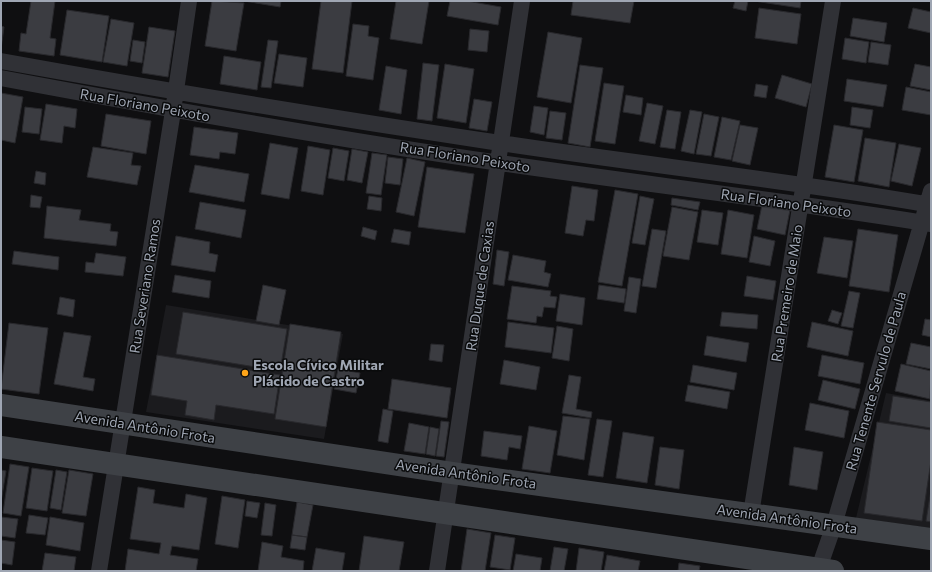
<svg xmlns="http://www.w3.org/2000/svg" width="932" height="572" font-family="Commissioner,sans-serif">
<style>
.built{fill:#1b1b1e}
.building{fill:#3b3c41;stroke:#29292d}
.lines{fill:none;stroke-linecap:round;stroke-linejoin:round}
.street{stroke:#303136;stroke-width:16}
.secondary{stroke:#3e4146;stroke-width:22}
.poi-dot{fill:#ffa519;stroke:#0a0b0c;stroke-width:1.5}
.labels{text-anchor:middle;stroke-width:3;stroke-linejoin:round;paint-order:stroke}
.street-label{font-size:14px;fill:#9fa6b3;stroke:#0a0b0c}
.poi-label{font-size:14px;font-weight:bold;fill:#9fa6b3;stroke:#0a0b0c;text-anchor:start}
</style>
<rect width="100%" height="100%" fill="#0f0f11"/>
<path class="built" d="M166,305L343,334L324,439L146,412Z
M886,393L931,401V528L856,518Z"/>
<path class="building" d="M31,1H55L50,38L56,39L54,56L19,51L21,33L26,34Z
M212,1L244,3L236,51L205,46Z
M244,1H281L280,7Z
M321,1H352L343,73L312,69Z
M396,1H429L422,44L390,39Z
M450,1H467L501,7L498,25L447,16Z
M573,1H634L630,23L571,15Z
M735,1H748L746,11L733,8Z
M754,1H801L800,8Z
M759,8L801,14L797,44L755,38Z
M913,8L931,12V33L908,28Z
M67,10L109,16L102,62L60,55Z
M853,18L887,23L884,42L850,36Z
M111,19L134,23L127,66L103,62Z
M353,24L369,26L368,36L379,38L373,80L346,76Z
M1,26L4,27L1,49Z
M149,27L175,31L168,77L142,73Z
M470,29L489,31L487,52L468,50Z
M548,32L582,38L571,103L537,97Z
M845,38L869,42L866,63L842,59Z
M133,40L145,42L142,63L130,61Z
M268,40L278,41L271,88L261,87Z
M871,42L891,45L888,65L868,62Z
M279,54L307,58L303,87L274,83Z
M224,56L261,62L257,90L220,84Z
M423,63L439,65L432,121L417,119Z
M445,64L474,69L466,123L437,118Z
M915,64L931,67V90L910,86Z
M580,65L603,68L590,147L568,143Z
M386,66L407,70L401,114L379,110Z
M782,75L812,84L806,107L775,98Z
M847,79L887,85L883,107L844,101Z
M604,83L624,86L615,144L595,141Z
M756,84L768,86L766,98L754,96Z
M906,87L931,92V115L902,110Z
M1,93L23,97L15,143L1,140Z
M626,95L643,98L641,115L623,112Z
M474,99L492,102L487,131L469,128Z
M647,103L663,106L655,144L639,141Z
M46,104L77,109L75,128L64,126L62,143L40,140Z
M534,106L548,108L544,135L530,132Z
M25,107L42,109L39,134L22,132Z
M852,107L873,110L870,128L850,125Z
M667,110L681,112L675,149L660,147Z
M690,110L702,112L694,154L681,151Z
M550,111L566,113L562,140L546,138Z
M106,114L151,121L146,154L101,146Z
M704,114L719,117L711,156L696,154Z
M722,117L740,121L731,160L714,157Z
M740,125L758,128L750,165L732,161Z
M834,125L863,130L854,182L825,177Z
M194,127L238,133L235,154L220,152L219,159L190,155Z
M865,138L896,143L889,187L858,181Z
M270,143L298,148L289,199L261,194Z
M899,144L921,148L912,186L891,181Z
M308,146L330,150L323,195L301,191Z
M93,147L133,153L131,165L141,166L137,185L87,177Z
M333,148L349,151L344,181L328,178Z
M352,149L368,152L362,183L347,180Z
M372,153L387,155L381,195L366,193Z
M388,157L403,159L400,185L385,183Z
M407,158L425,162L414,216L396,212Z
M195,165L249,174L244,202L189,192Z
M427,167L474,174L465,233L418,227Z
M36,171L46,173L45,185L34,183Z
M572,186L598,190L594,221L586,220L583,236L565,233Z
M615,190L638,194L622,286L598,282Z
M31,195L42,197L40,208L30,207Z
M369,196L382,198L381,211L367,209Z
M640,196L654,199L645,245L632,243Z
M672,198L700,202L698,210L671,205Z
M200,202L246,210L241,238L195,229Z
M762,205L790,210L785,235L757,229Z
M47,206L81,210L79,220L111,224L110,231L118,232L116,246L44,238Z
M672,207L698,212L689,260L663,256Z
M702,210L723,213L718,245L697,242Z
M728,210L754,215L747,258L721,254Z
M363,227L377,231L375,240L361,236Z
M394,229L411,232L409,245L391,242Z
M652,229L666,231L656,288L642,286Z
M858,229L898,235L889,292L849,286Z
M176,236L210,242L209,253L218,255L215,272L171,265Z
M754,236L775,241L770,266L749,262Z
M824,237L853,241L847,278L817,273Z
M497,250L509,252L504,286L493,284Z
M14,251L59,257L58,270L12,264Z
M96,253L126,257L123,276L85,272L86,262L94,263Z
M513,255L546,261L544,272L551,274L548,287L508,280Z
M175,275L211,281L209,298L172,292Z
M747,276L776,281L773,300L744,296Z
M629,277L641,279L636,313L624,311Z
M263,285L286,290L279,325L256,321Z
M599,285L626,289L624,303L597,299Z
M512,286L551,291L550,296L557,297L555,308L544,307L542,317L537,316L536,323L507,319Z
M849,291L860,293L853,328L841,326Z
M560,294L585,298L582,325L556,321Z
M60,297L75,300L73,317L57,314Z
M832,310L842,313L838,324L828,321Z
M183,312L287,329L280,371L176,354Z
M722,312L758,315L757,329L720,326Z
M925,319L931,320V337L922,335Z
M508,322L554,328L551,353L505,347Z
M812,322L853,331L848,356L807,347Z
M9,323L48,328L39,394L1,389Z
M290,324L341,332L326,427L275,419Z
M557,326L573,329L569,361L552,358Z
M64,332L91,336L83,377L95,379L93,391L54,384Z
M707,336L749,343L746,362L704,355Z
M911,343L931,347V369L906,364Z
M431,344L444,345L442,362L429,360Z
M157,355L280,375L274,414L216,405L214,420L185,415L187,401L151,395Z
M822,355L864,363L860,384L818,376Z
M504,360L540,367L536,390L500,384Z
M901,364L931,371L930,399L895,391Z
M693,365L737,373L734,390L690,382Z
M338,369L360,373L356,393L334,389Z
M569,375L581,377L576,409L592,412L591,418L562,413Z
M392,379L451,388L447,418L388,409Z
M823,380L860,389L855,409L818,400Z
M688,385L730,392L727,409L685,401Z
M893,396L931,402V428L889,421Z
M810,403L849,411L844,438L805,430Z
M383,409L393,411L388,443L378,441Z
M563,416L590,419L584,460L557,455Z
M597,419L612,421L603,477L588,475Z
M441,421L449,422L444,457L436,456Z
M877,422L931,430V461L922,521L864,513Z
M409,423L429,427L425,454L404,451Z
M529,426L557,431L550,473L522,469Z
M430,427L439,429L435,456L426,454Z
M484,431L522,436L520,449L509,447L507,460L481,456Z
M623,432L654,437L647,483L616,478Z
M660,447L684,450L679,489L655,485Z
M794,447L823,452L817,490L789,485Z
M10,464L29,467L21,516L3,513Z
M32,468L53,471L47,511L26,508Z
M1,470L6,471L1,502Z
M56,470L67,472L61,510L50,508Z
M69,470L93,474L86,516L62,513Z
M138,487L155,490L153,503L184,508L186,494L207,498L199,550L172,546L170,555L198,559L196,571H125L128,549L159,554L161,543L130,539Z
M931,490V522L926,521Z
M222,496L245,500L238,548L215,544Z
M247,501L260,503L257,518L245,516Z
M297,502L313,505L307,537L292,535Z
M265,503L276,505L272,536L261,535Z
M29,515L48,518L45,535L26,533Z
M1,517L18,519L15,538L1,536Z
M50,517L84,523L80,551L46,545Z
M467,529L491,533L485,571H461Z
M292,535L307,537L305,550L290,548Z
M495,535L515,538L510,570L490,567Z
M364,536L404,542L399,571H359Z
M1,540L15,542L12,565L1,563Z
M262,542L283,546L281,557L304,561L303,571H258Z
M554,547L568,549L564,571H550Z
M316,548L345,553L342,571H312Z
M579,548L604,552L601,571H576Z
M45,553L76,557L74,571H42Z
M516,554L542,558L540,571H513Z
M607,555L640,561L638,571H604Z
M679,563L700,566L699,571H678Z"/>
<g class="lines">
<path class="street" d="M1,61C167,91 333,118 500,143C644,165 788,180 931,205
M1,78C167,109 333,139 500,163C644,184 788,201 931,224
M751,514L833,1
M99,571L173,111L189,1
M437,571L522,1
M818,571L834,525L931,191"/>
<path class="secondary" d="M1,405L452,473L931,539
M1,447L833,571"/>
</g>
<circle class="poi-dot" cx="245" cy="373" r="4"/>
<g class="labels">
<g class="street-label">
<text transform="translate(145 105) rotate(10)" y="5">Rua Floriano Peixoto</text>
<text transform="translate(465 157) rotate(9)" y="5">Rua Floriano Peixoto</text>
<text transform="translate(786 203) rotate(8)" y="5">Rua Floriano Peixoto</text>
<text transform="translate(145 286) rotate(-81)" y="5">Rua Severiano Ramos</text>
<text transform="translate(480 286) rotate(-82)" y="5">Rua Duque de Caxias</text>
<text transform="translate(787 293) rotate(-81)" y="5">Rua Premeiro de Maio</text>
<text transform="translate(876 381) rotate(-74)" y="5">Rua Tenente Servulo de Paula</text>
<text transform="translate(145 427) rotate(9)" y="5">Avenida Antônio Frota</text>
<text transform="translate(466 474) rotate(8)" y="5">Avenida Antônio Frota</text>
<text transform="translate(787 519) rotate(8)" y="5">Avenida Antônio Frota</text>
</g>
<g class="poi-label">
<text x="253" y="370">Escola Cívico Militar<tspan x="253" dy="16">Plácido de Castro</tspan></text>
</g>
</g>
<rect width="932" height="572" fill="none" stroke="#9fa6b3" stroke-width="4"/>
</svg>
